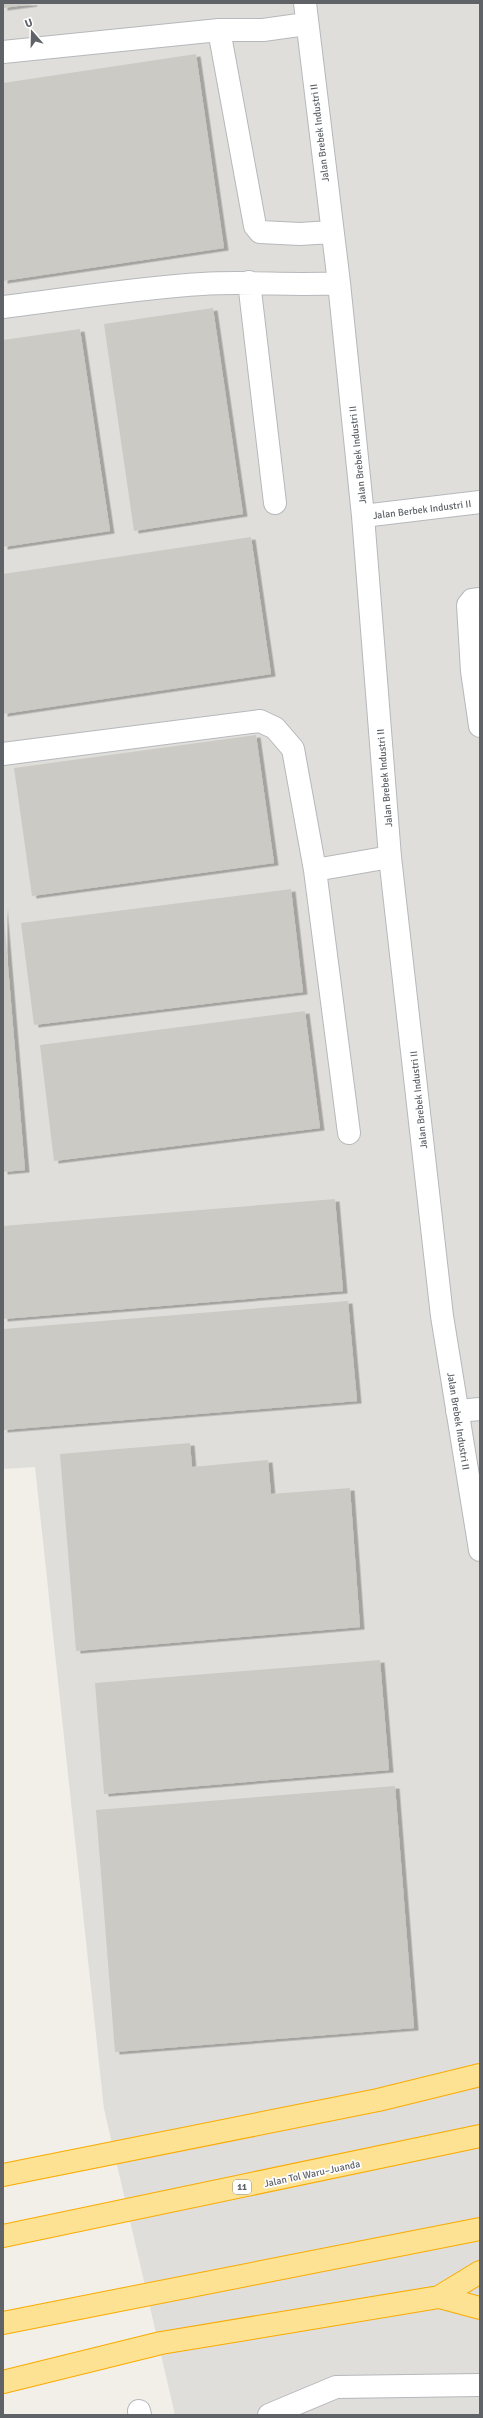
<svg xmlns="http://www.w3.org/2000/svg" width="483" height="2418" font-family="Signika,sans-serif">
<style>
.industrial{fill:#e0deda}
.building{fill:#cccac5;filter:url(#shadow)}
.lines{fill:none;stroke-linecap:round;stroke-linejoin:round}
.minor-casing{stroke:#b5b8bc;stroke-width:24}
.highway-casing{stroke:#f9ab00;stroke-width:24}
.minor{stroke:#fff;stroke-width:22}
.highway{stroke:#fde293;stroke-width:22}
.labels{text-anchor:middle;stroke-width:3.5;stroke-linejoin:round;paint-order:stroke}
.shield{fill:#fff;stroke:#8f9295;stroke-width:1}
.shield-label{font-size:9px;font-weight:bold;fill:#5f6368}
.street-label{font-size:10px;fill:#5f6368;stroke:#fff}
</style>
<defs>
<filter id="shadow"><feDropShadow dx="4.5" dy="2.5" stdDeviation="0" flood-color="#0004"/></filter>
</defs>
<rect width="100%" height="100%" fill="#f1efe8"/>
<path class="industrial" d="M3,3H480V2415H175L104,2109L35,1467L3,1469Z"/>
<path class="building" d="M3,3H33V4L3,8Z
M196,54L224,248L3,281V83Z
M213,308L243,514L134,531L104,324Z
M80,329L110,531L3,547V340Z
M251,537L271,674L3,714V574Z
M256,735L274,863L32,896L14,768Z
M291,889L303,992L34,1025L21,923Z
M3,906L25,1170L3,1172Z
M305,1011L320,1128L54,1161L40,1045Z
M335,1199L343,1291L3,1319V1226Z
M348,1301L357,1401L3,1430V1329Z
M190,1443L192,1467L268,1460L271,1494L350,1488L360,1627L76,1651L60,1454Z
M380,1660L389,1770L104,1794L95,1683Z
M395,1786L414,2028L115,2052L96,1810Z"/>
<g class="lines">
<g class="minor-casing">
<path id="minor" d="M305,3L339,283L363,516L390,857L442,1316L480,1550
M219,30L255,226L260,232L300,234L331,232
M3,52L219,30H263L306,24
M249,282L275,503
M3,307C69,299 136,288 202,284C248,281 293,286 339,283
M363,516L480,502
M480,599L472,600L468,605L472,671L480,726
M3,754L260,721L275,728L293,749L315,870
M349,1133L315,870L390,857
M457,1411L480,1409
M139,2411L140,2415
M269,2415L336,2387L480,2385"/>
</g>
<g class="highway-casing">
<path id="highway" d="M3,2175L378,2100L480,2075
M3,2236L480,2136
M439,2297L480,2272
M3,2323L480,2229
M3,2382L161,2343L439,2297L480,2308"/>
</g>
<use href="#minor" class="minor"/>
<use href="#highway" class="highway"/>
</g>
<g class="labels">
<rect class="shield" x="233" y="2180" width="18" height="14" rx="3"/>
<g class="shield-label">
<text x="242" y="2190">11</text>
</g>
<g class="street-label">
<text transform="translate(319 133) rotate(-97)" y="4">Jalan Brebek Industri II</text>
<text transform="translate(357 455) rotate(-96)" y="4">Jalan Brebek Industri II</text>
<text transform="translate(422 509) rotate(-7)" y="4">Jalan Berbek Industri II</text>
<text transform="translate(384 778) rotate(-95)" y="4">Jalan Brebek Industri II</text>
<text transform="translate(418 1100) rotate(-96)" y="4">Jalan Brebek Industri II</text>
<text transform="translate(459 1421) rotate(81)" y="4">Jalan Brebek Industri II</text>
<text transform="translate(312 2173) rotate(-12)" y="4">Jalan Tol Waru–Juanda</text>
</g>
</g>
<rect width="483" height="2418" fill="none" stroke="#5f6368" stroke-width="8"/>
<g transform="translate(32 32) rotate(340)" stroke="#ffffff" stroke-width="3" paint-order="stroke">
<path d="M0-3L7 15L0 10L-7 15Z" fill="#5f6368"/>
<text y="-6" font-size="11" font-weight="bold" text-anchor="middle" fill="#5f6368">U</text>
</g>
</svg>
